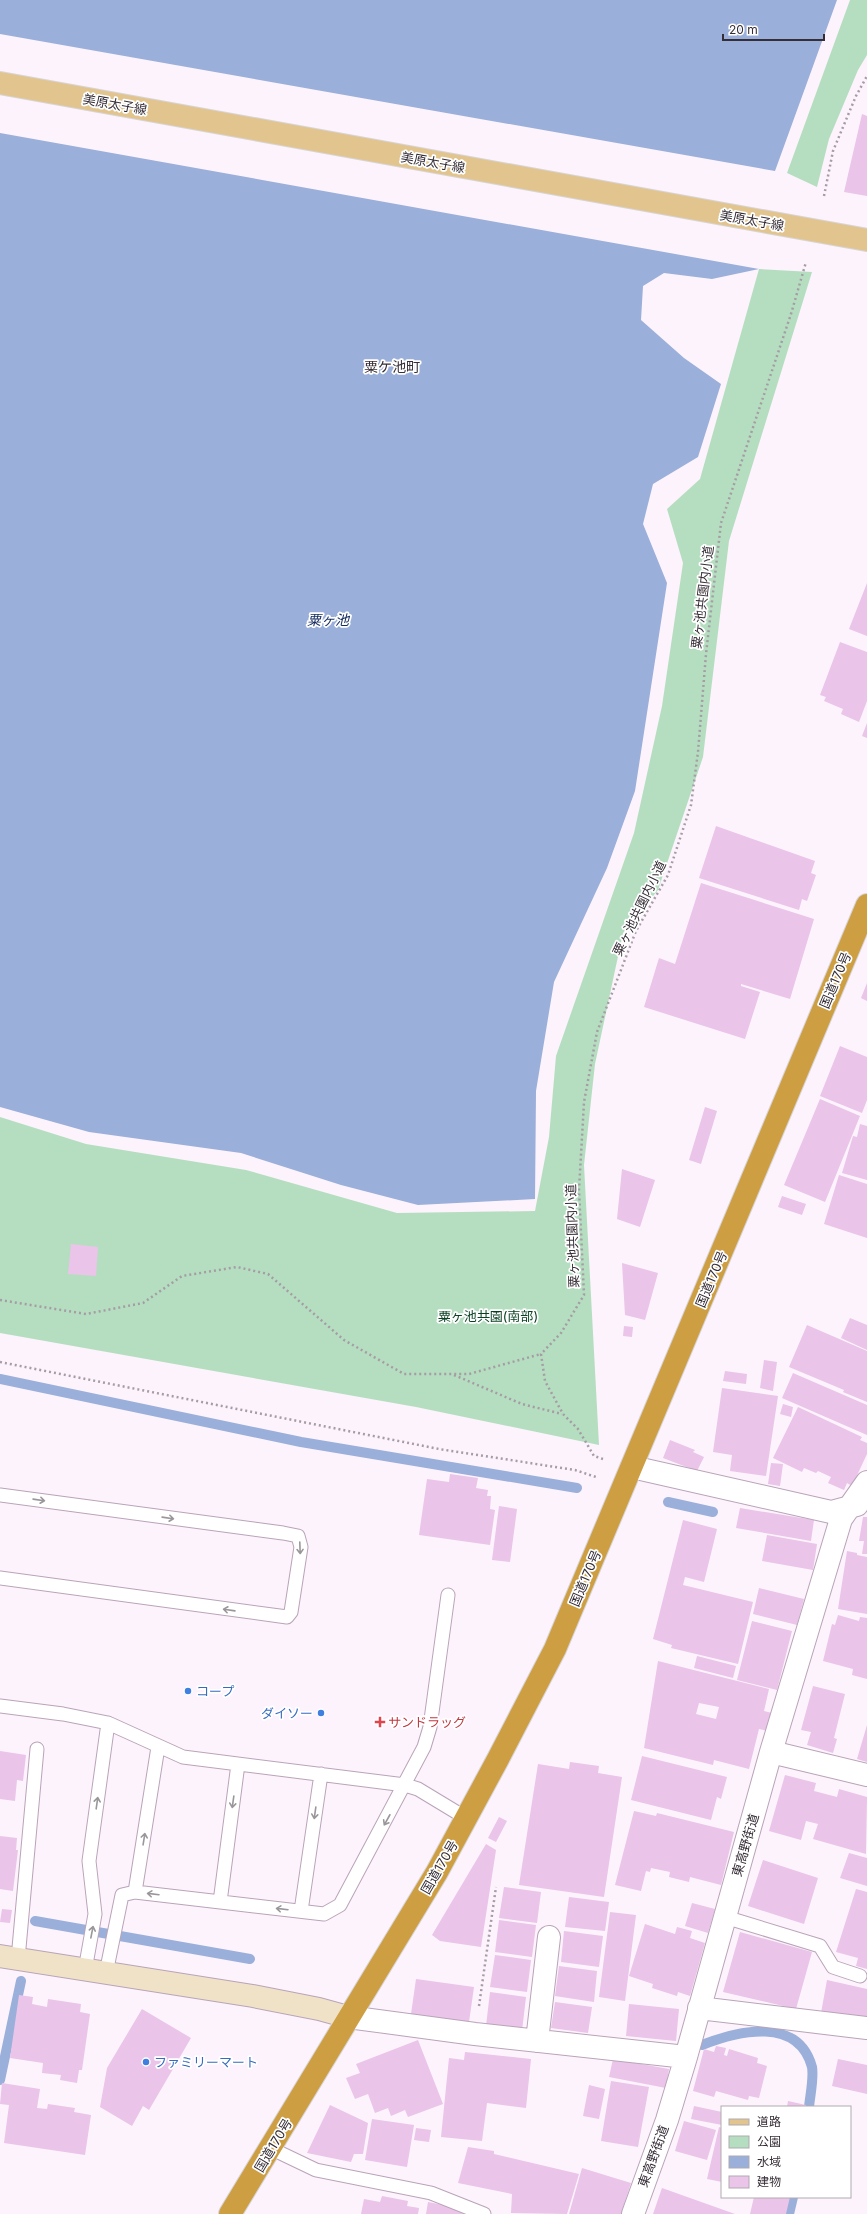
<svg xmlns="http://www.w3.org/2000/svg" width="867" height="2214" font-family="Inter,'Noto Sans JP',sans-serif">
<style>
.green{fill:#b5dec0}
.water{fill:#9aafd9}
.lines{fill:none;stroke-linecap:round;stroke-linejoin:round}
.stream{stroke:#9aafd9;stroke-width:10}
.building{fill:#eac4e9;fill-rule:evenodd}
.lane-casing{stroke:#b9a4b9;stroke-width:15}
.street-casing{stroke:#b9a4b9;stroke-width:24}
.secondary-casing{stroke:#b9a4b9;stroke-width:24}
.primary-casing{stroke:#d7d5d7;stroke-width:24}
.highway-casing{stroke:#d7d5d7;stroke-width:24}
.path{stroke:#a59ca5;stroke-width:2.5;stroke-dasharray:2 3;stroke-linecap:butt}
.lane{stroke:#fff;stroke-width:13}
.street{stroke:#fff;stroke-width:22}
.secondary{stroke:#f0e2c7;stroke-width:22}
.primary{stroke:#e2c58e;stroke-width:22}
.highway{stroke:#ce9e43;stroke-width:22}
.oneway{stroke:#9a969a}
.shop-dot{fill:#3f7fe0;stroke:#fff;stroke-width:1.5}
.health-dot{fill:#e0444e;stroke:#fff;stroke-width:1.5}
.labels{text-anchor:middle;stroke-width:3.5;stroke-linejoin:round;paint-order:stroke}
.street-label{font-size:13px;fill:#362e36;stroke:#fff}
.park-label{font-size:13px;fill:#0a4122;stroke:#fff}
.shop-label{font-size:13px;fill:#366cbe;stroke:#fff;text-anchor:start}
.health-label{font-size:13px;fill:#be3a42;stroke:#fff;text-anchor:start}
.neighbourhood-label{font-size:14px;fill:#362e36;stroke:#fff}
.water-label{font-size:14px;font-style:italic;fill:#182e61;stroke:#fff}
</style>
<rect width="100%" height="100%" fill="#fdf3fc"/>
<path class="green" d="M850,0H867V55L858,70L829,139L817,187L787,173Z
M759,269L812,272L729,541L703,757L658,890L623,933L595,1064L584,1165L599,1445L416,1407L0,1333V1117L86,1144L246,1170L397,1213L535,1211L549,1137L556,1056L634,833L662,706L683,563L667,509L700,479Z"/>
<path class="water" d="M0,0H837L775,171L0,34Z
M0,133L759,269L712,279L664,273L643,286L641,320L684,358L721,384L698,457L653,484L643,524L667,583L635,791L607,868L554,982L536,1091L535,1199L418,1205L341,1185L241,1153L89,1132L0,1107Z"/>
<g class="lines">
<path class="stream" d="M0,1379L301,1442L577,1488
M668,1502L713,1512
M35,1921L250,1959
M702,2045C738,2031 798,2016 812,2067C814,2078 810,2096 809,2107
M0,2080L21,1981
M789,2214L793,2197"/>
</g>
<path class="building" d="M862,114L867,116V196L844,192Z
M867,583V636L849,629Z
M840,642L867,652V701L859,722L841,714L843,709L824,701L826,697L820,695Z
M867,723V738L862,736Z
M716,826L815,861L811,873L816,875L807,901L802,899L799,910L699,878Z
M701,883L814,919L790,999L741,984V986L760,992L745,1039L644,1007L659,958L675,964Z
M867,983V1001L861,998Z
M840,1046L867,1057V1100L862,1113L820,1096Z
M820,1099L860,1116L825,1202L784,1185Z
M705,1107L717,1111L701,1164L689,1160Z
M860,1124L867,1126V1180L842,1173L853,1136L857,1137Z
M622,1169L655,1180L640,1227L617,1219Z
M839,1175L867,1184V1238L824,1224Z
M782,1196L806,1204L802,1215L778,1207Z
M71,1244L98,1247L96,1276L68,1274Z
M622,1263L658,1273L645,1320L625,1315Z
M850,1318L867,1325V1350L841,1338Z
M807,1325L867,1351V1402L843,1392L844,1390L789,1367Z
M624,1326L633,1327L632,1337L623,1336Z
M764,1360L777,1362L773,1391L760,1388Z
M725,1371L747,1374L746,1384L723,1381Z
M793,1373L867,1405V1435L782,1398Z
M722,1388L778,1396L766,1476L730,1471L732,1455L713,1452Z
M783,1404L793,1407L791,1417L780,1414Z
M798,1407L862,1437L860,1440L867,1443V1454L852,1486L847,1483L844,1490L828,1483L831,1477L818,1471L816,1473L804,1468L802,1472L773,1458Z
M670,1440L695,1450L693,1452L704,1457L697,1471L663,1458Z
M771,1463L783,1464L780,1486L768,1484Z
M450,1474L478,1478L476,1488L488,1490L487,1496H491L490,1509L495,1510L490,1545L419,1535L427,1479L449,1482Z
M499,1506L517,1509L510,1562L492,1560Z
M740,1508L814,1520L811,1541L736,1528Z
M863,1517H867V1554H862L864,1541H859Z
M683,1520L717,1529L704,1582L685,1577L683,1585L753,1602L738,1664L671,1648L672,1645L653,1639Z
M767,1535L817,1544L813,1570L762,1561Z
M847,1551L857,1553V1555L867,1557V1614L838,1609Z
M759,1588L804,1599L797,1625L753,1614Z
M838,1615L859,1621L860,1617L867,1618V1679L852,1675L853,1669L823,1661L832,1624L835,1625Z
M752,1621L792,1631L777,1690L737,1680Z
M697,1656L736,1666L733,1678L694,1668Z
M658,1661L769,1689L764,1711L772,1713L768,1731L759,1729L749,1769L714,1760L713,1765L644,1748ZM699,1703L719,1707L716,1719L696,1714Z
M813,1686L845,1694L834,1738L837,1739L833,1753L807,1745L811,1732L801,1730Z
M867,1725V1762L857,1759Z
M0,1751L26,1755L23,1781L17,1780L15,1801L0,1799Z
M642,1756L727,1777L721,1799L717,1797L711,1820L631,1800Z
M570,1762L599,1766L598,1773L622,1777L604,1897L519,1885L538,1764L569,1769Z
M785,1775L816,1783L814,1791L837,1797L839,1789L867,1797L866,1854L813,1839L818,1824L806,1821L801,1840L769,1831Z
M634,1811L656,1816L657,1813L734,1832L721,1885L690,1877L689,1882L669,1877L670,1872L651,1868L650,1872L646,1871L641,1891L615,1885Z
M499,1817L507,1821L496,1842L488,1838Z
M0,1836L17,1838L16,1850H18L13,1891L0,1889Z
M486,1844L496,1850L481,1947L440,1941L432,1935Z
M849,1853L867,1858V1886L840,1878Z
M763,1860L818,1878L804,1924L748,1906Z
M504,1887L541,1892L537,1923L499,1918Z
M856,1889L867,1892V1969L856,1966L858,1958L836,1952Z
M569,1897L609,1902L605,1931L565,1927Z
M692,1903L715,1909L708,1933L685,1926Z
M2,1909L12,1910L10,1923L0,1922Z
M610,1912L636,1915L625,2001L599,1997Z
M499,1920L536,1925L532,1957L495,1952Z
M645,1924L675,1934L677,1927L692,1931L690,1938L705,1943L690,1996L678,1992L677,1996L652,1988L653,1984L629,1976Z
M564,1931L603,1936L599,1967L561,1962Z
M740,1932L812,1952L796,2009L723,1992Z
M495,1955L531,1960L527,1992L490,1987Z
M559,1966L597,1971L594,2002L555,1996Z
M416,1979L474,1987L469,2022L411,2014Z
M827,1980L867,1989V2023L821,2013Z
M490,1992L526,1997L522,2031L486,2026Z
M19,1995L33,1997L32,2004L47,2007L48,1999L81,2004L80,2012L90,2014L82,2070H79L77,2083L60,2080L61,2075L42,2073L43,2063L10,2058Z
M555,2002L592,2007L588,2033L551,2028Z
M629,2004L679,2009L676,2041L626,2036Z
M142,2009L191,2038L149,2110L143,2106L132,2126L100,2107L107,2068Z
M418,2040L443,2104L408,2117L405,2110L391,2116L388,2108L375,2113L368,2094L355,2099L346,2078L360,2073L356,2064Z
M716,2046L726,2048L724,2055L727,2056L729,2049L758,2058L757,2063L767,2066L759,2098L749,2096L748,2100L716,2091L714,2097L693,2091L704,2049L714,2052Z
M465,2052L531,2059L526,2108L487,2103L482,2141L441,2137L449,2058L464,2060Z
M613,2059L669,2069L666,2088L609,2077Z
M838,2059L867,2065V2094L832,2086Z
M611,2081L649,2087L638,2147L601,2141Z
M2,2083L40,2089L37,2108L47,2109L48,2104L75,2108L74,2112L91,2115L85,2155L4,2143L9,2105L0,2104Z
M589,2085L605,2089L599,2119L583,2116Z
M788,2101L806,2105V2107H787Z
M330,2105L368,2123L363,2154H354L351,2162L307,2153Z
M694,2106L722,2112V2125L691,2119Z
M372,2119L414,2125L407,2167L365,2160Z
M684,2121L716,2130L707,2160L675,2151Z
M719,2127L722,2128V2182L707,2179Z
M416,2128L431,2130L429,2142L414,2140Z
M468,2147L494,2151V2154L579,2174L567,2214L511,2213L512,2194L458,2183Z
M582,2168L631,2183L621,2214H569Z
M662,2188L735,2214H653Z
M382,2196L408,2201L407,2206L419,2208L418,2214H361L364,2199L380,2202Z
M754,2197H790L786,2214H750Z
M428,2202L464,2209L463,2214H426Z"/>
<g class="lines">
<g class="lane-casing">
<path id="lane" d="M0,1495L283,1533L298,1536L301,1547L291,1612L287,1617L0,1578
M0,1706L63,1714L108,1723L183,1757L405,1785L418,1789L466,1818
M135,1892L158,1747
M220,1902L238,1764
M301,1911L321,1774
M725,1917L820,1946L833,1967L860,1976
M18,1959L37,1749
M85,1970L95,1914L89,1861L108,1723
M106,1973L122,1895L135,1892L324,1914L340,1905L424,1747L430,1727L448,1595
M270,2148L316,2170L431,2193L484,2214"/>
</g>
<g class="street-casing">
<path id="street" d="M632,1467L831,1512L857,1505
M771,1752L867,1775
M699,2008L867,2028
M348,2017L475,2034L686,2057
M537,2041L549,1937
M633,2214L667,2120L686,2057L771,1752L841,1519L867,1482"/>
</g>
<g class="secondary-casing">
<path id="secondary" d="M0,1956L253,1996L319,2009L348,2017"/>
</g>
<g class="primary-casing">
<path id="primary" d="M0,83L867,240"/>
</g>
<g class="highway-casing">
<path id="highway" d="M230,2214L437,1872L498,1759L555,1649L867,905"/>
</g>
<path class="path" d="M824,196L833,151L856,96L867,76
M0,1300L86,1314L143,1303L182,1276L237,1267L268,1274L344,1340L404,1374H469L541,1354
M0,1362L439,1449L575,1470L596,1477
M454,1375L522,1404L562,1414
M603,1459L594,1456L578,1429L563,1414L545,1381L541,1354L561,1333L584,1295L579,1190L584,1102L597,1032L636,931L668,875L691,805L698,752L706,654L721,523L791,314L806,262
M479,2006L496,1887"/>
<use href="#lane" class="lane"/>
<use href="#street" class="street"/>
<use href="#secondary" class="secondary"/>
<use href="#primary" class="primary"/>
<use href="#highway" class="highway"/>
</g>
<defs><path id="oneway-shaft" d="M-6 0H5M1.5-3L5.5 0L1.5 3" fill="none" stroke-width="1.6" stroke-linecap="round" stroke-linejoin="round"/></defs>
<g class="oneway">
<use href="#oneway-shaft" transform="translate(39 1500) rotate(8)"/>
<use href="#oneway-shaft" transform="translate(168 1518) rotate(8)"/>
<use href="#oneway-shaft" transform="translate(300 1548) rotate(88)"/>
<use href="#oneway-shaft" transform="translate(229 1610) rotate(-172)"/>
<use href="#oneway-shaft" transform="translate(233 1802) rotate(98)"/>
<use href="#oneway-shaft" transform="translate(97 1803) rotate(-82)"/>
<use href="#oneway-shaft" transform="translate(315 1813) rotate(98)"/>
<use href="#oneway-shaft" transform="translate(387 1820) rotate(119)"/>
<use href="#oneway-shaft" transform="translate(144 1839) rotate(-81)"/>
<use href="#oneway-shaft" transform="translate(153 1894) rotate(-173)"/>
<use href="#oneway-shaft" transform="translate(282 1909) rotate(-173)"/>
<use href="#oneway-shaft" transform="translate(92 1932) rotate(-79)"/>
</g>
<g class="shop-dot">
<circle cx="188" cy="1691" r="4"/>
<circle cx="321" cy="1713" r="4"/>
<circle cx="146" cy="2062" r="4"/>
</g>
<path class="health-dot" d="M378 1716h4v4h4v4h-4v4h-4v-4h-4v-4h4z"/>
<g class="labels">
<g class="street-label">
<text transform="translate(115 104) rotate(10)" y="5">美原太子線</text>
<text transform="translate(433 162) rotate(10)" y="5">美原太子線</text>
<text transform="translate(752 220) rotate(10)" y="5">美原太子線</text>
<text transform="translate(702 597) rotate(-83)" y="5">粟ヶ池共園内小道</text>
<text transform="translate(639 908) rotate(-64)" y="5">粟ヶ池共園内小道</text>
<text transform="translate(835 980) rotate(-67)" y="5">国道170号</text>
<text transform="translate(572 1236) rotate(-92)" y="5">粟ヶ池共園内小道</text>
<text transform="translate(711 1279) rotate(-67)" y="5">国道170号</text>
<text transform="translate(585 1578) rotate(-67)" y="5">国道170号</text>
<text transform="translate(745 1845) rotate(-74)" y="5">東高野街道</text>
<text transform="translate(439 1867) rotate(-60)" y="5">国道170号</text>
<text transform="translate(273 2145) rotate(-59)" y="5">国道170号</text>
<text transform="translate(653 2156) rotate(-70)" y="5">東高野街道</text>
</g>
<g class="park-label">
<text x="488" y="1321">粟ヶ池共園(南部)</text>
</g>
<g class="shop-label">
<text x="196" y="1696">コープ</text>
<text x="313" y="1718" text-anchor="end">ダイソー</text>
<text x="154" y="2067">ファミリーマート</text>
</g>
<g class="health-label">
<text x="388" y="1727">サンドラッグ</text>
</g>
<g class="neighbourhood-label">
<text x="392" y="372">粟ケ池町</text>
</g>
<g class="water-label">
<text x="328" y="625">粟ヶ池</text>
</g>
</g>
<rect x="721" y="2106" width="130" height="92" fill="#ffffff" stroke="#afabaf"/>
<rect x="729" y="2119" width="20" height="6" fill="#e2c58e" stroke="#afabaf"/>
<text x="757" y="2126" font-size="12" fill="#362e36">道路</text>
<rect x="729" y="2136" width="20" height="12" fill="#b5dec0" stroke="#afabaf"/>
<text x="757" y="2146" font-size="12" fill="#362e36">公園</text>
<rect x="729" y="2156" width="20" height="12" fill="#9aafd9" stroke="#afabaf"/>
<text x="757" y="2166" font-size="12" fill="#362e36">水域</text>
<rect x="729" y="2176" width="20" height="12" fill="#eac4e9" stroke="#afabaf"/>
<text x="757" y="2186" font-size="12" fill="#362e36">建物</text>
<path d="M723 34v6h101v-6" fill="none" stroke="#362e36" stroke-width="2"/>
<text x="729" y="34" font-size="12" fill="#362e36" stroke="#ffffff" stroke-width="3" paint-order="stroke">20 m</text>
</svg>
